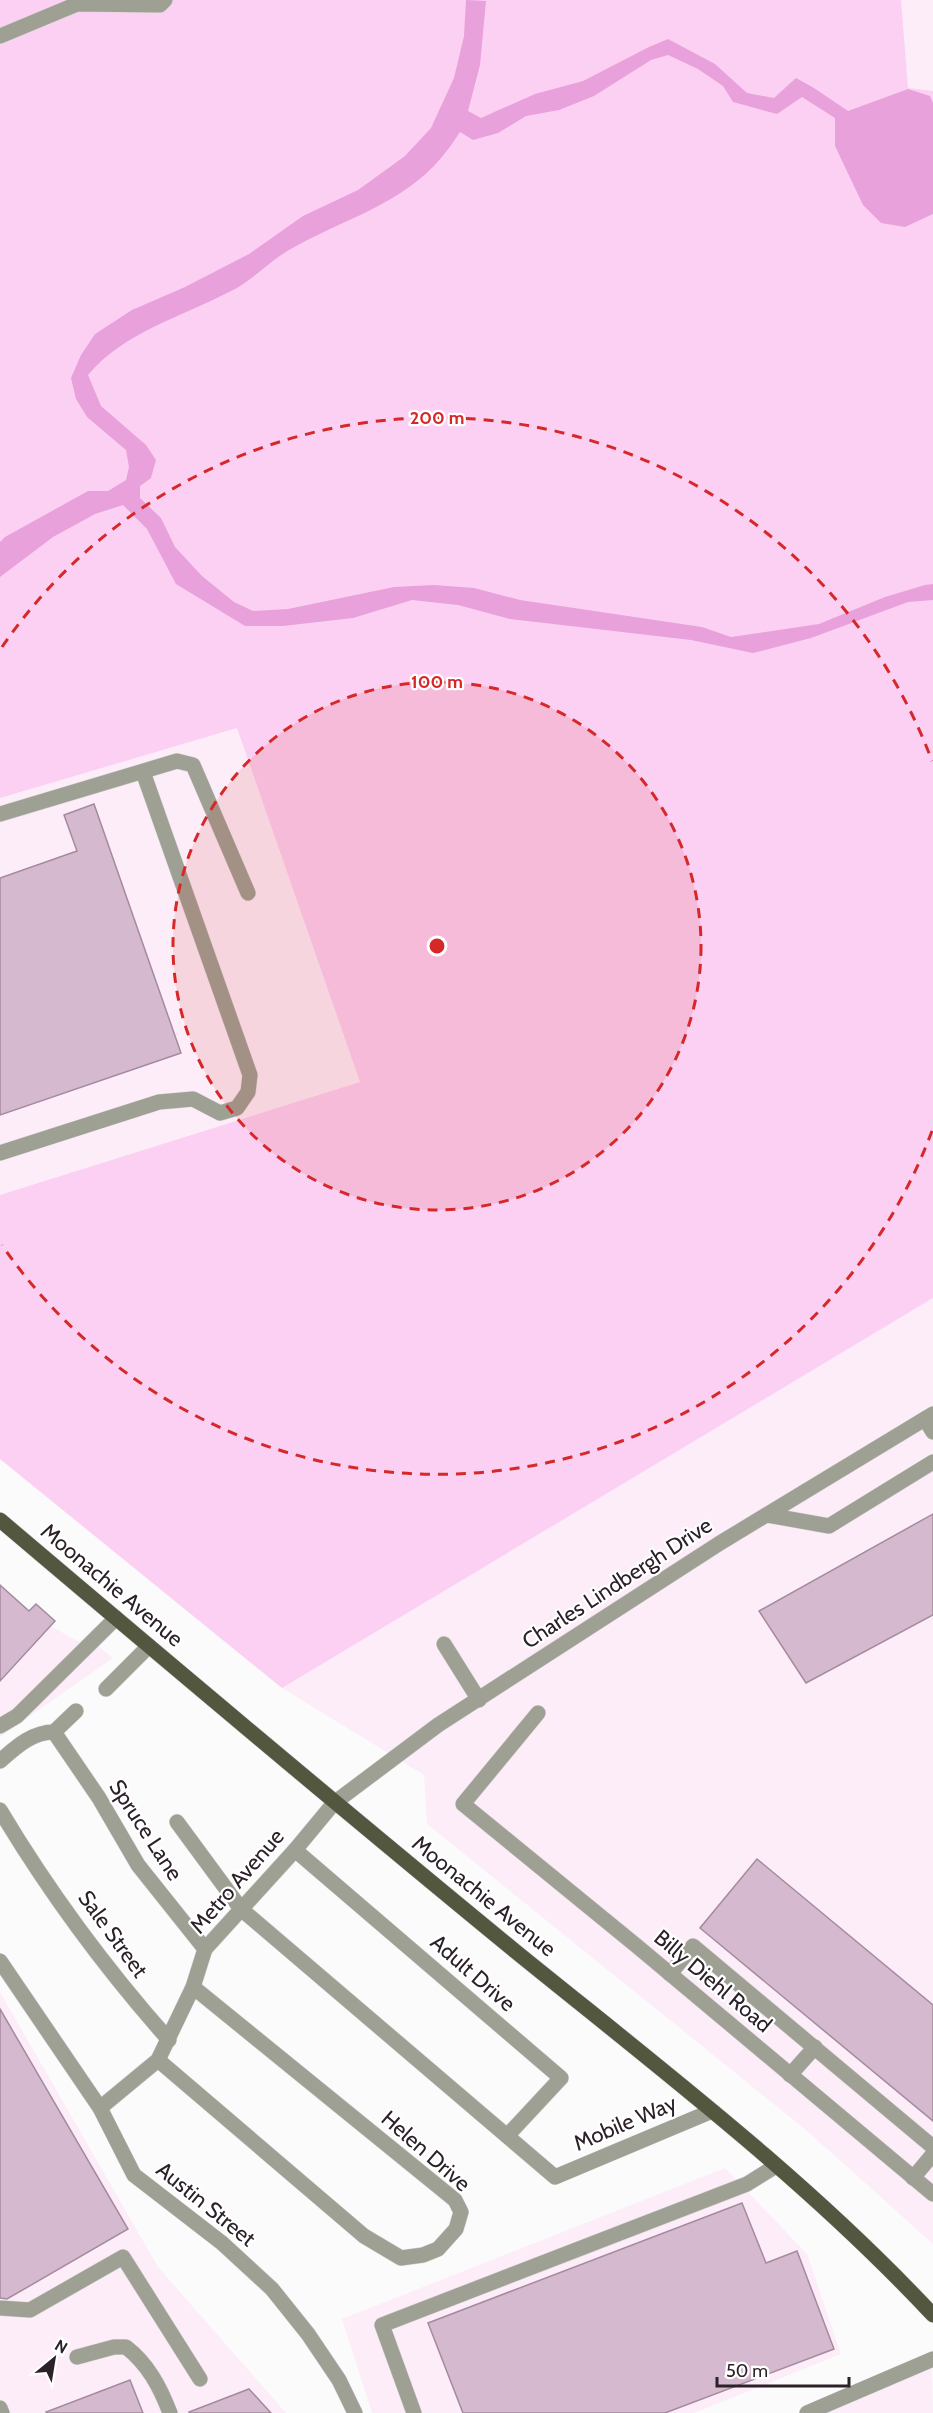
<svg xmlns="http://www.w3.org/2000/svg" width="933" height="2413" font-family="Cabin,sans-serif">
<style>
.built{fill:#fcedf9}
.green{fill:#fcd0f3}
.water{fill:#e8a1da}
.building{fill:#d5b9cf;stroke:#a58a9f;stroke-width:1.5}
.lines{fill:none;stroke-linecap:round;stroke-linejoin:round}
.minor-casing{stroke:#dad8d9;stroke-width:16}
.major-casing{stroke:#dad8d9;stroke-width:16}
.minor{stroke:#9ea093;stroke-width:15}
.major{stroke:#53573f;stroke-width:15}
.ring{fill:none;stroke:#d62828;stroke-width:3;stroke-dasharray:10 8}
.labels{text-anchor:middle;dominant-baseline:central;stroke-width:4.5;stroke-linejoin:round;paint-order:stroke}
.street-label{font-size:22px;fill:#2c2129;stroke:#fff}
.centre{fill:#d62828;stroke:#fff;stroke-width:3}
.ring-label{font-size:18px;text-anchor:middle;font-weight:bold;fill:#d62828;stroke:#fff;stroke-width:4.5;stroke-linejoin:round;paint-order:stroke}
</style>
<rect width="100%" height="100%" fill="#fbfbfb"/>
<g class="built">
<polygon points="0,0 933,0 933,2244 806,2130 427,1824 424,1775 282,1688 0,1459"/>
<polygon points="0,1589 26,1613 91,1648 95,1644 113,1658 0,1737"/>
<polygon points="0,1992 158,2267 286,2413 0,2413"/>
<polygon points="725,2168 807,2254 841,2354 694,2413 372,2413 342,2319"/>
<polygon points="932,2366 933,2413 810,2413"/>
</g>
<polygon class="green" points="0,0 901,0 908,88 933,91 933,1298 282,1688 0,1459 0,1195 360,1082 237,728 0,798"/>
<path class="water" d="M466,0L486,1L480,65L468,111L481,118L535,94L583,81L649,47L668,39L715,64L747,93L774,98L796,78L814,88L848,111L908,89L930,96L933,103V214L905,227L881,223L863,205L835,146V118L802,97L777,114L733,102L723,86L698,69L668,55L651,60L594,96L559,110L526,116L498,133L473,140L460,132C454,141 448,150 441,158C403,204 339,221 289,250C268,262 251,282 229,292C181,317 124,332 88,375L101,406L146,445L156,460L151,478L140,486V498L161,518L175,547L202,576L234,602L253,611L288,609L394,587L434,585L474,588L520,600L702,627L731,637L819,624L885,597L925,585L933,584V600L908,602L811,638L753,653L691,640L510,619L458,605L412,600L353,618L283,626H245L176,584L147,529L123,505L95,514L53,537L0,577V542L5,537L88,491H108L126,480L129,467L126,450L87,417L76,399L71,378L81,355L95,334L132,310L185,287L249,254L303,216L358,190L405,156L431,128L454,78L464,36Z"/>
<g class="building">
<polygon points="94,804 181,1053 0,1115 0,878 77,851 64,815"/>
<polygon points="933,1514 933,1615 806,1683 759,1611"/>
<polygon points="0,1585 29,1611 36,1604 55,1621 0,1681"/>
<polygon points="757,1859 933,2005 933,2121 700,1928"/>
<polygon points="0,2009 128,2229 7,2299 0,2298"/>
<polygon points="742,2203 766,2263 797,2251 834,2349 665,2413 463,2413 428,2323"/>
<polygon points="130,2380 143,2413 47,2413 46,2412"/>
<polygon points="249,2389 271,2413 190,2413 189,2412"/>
</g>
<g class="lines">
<defs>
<g id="minor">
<polyline points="0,36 77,4 160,5 165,0"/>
<polyline points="0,814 177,761 193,765 248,893"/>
<polyline points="0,1153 159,1102 193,1099 220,1113 237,1108 248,1092 250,1075 143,772"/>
<polyline points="925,1419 933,1432"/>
<polyline points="767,1515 829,1526 933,1462"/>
<polyline points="444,1644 479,1700"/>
<polyline points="106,1689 149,1646"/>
<polyline points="538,1713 463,1804 638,1947 933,2194"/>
<polyline points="0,1726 17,1716 116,1618"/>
<polyline points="54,1732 99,1798 138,1865 205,1949"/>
<path d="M0,1761C16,1747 32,1732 54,1732L76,1711"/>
<path d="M0,1810C49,1892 106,1969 169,2040"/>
<polyline points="177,1822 241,1909 555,2177 712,2111"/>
<polyline points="295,1850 561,2078 507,2136"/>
<polyline points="0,1961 100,2108 134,2175 222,2243 272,2289 308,2334 339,2380 355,2413"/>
<polyline points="670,1974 693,1946 933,2147"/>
<polyline points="158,2060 364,2236 401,2258 423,2255 438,2249 456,2229 461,2212 455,2200 193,1987"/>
<polyline points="790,2075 815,2047"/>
<polyline points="100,2108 158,2060 193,1987 205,1949 295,1850 334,1803 438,1725 720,1543 933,1414"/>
<polyline points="913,2178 933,2154"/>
<polyline points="0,2308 30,2310 123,2257 200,2379"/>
<path d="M77,2357L114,2347H126C148,2364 160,2387 170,2413"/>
<polyline points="0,2408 2,2413"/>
<polyline points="414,2413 382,2325 747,2184 776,2166"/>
<polyline points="807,2413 933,2359"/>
</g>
<path id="major" d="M0,1520C171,1665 342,1809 515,1951C658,2067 807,2180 933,2315"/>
</defs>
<use href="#minor" class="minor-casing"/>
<use href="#major" class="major-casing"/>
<use href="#minor" class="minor"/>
<use href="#major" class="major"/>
</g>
<circle cx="437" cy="946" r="264" fill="#d62828" fill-opacity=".12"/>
<g class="ring">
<circle cx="437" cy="946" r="264"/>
<path d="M932 1131A528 528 0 0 1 2 1245M2 647A528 528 0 0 1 932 761"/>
</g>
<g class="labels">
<g class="street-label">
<text transform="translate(617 1583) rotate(-33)">Charles Lindbergh Drive</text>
<text transform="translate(112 1585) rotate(40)">Moonachie Avenue</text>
<text transform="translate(146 1830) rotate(57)">Spruce Lane</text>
<text transform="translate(237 1881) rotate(-49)">Metro Avenue</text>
<text transform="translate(484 1896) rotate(39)">Moonachie Avenue</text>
<text transform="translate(113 1934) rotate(54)">Sale Street</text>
<text transform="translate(473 1973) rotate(41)">Adult Drive</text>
<text transform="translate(713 1981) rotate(40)">Billy Diehl Road</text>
<text transform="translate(625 2123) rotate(-23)">Mobile Way</text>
<text transform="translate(426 2151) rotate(41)">Helen Drive</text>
<text transform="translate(206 2204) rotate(39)">Austin Street</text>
</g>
</g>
<circle cx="437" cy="946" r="9" class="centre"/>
<g class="ring-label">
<text x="437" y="424">200 m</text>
<text x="437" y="688">100 m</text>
</g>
<g transform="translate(54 2359) rotate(30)" stroke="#ffffff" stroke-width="4.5" paint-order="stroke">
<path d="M0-4.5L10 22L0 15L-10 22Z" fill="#2c2129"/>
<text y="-9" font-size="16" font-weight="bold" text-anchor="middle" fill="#2c2129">N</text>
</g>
<path d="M717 2377v9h132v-9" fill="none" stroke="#2c2129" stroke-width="3"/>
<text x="726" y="2377" font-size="18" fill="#2c2129" stroke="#ffffff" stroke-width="4.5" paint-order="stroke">50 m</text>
</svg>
